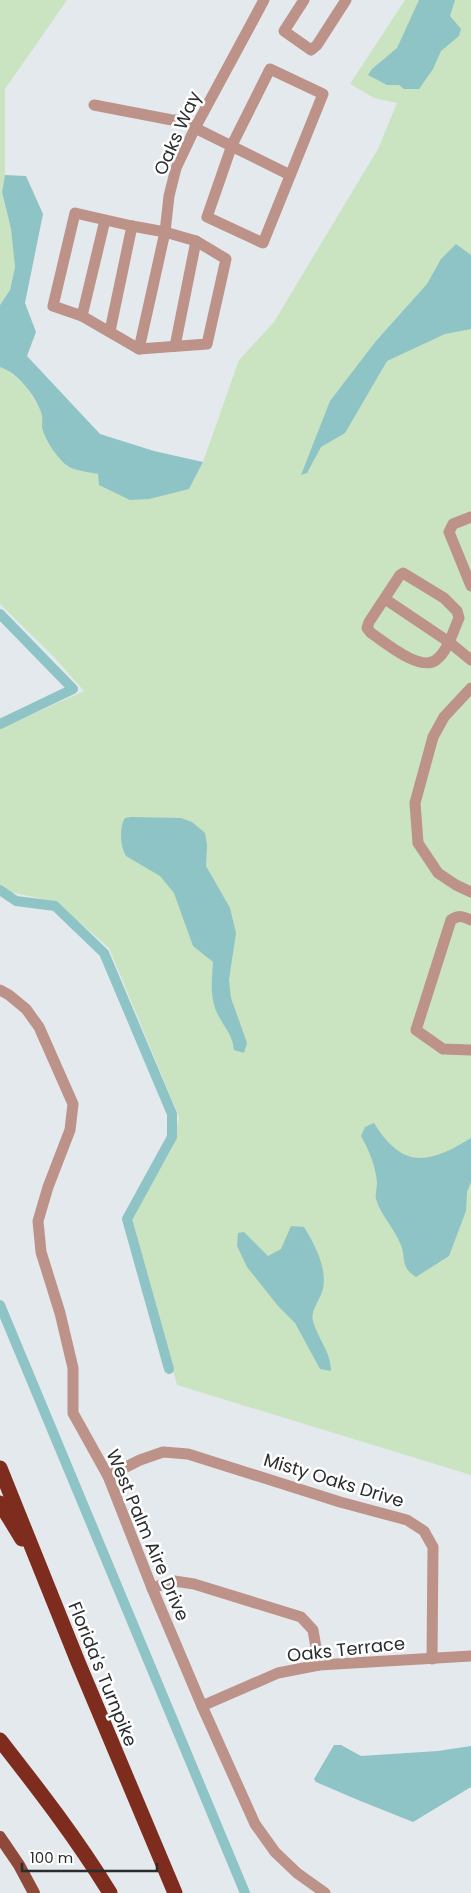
<svg xmlns="http://www.w3.org/2000/svg" width="471" height="1893" font-family="Poppins,sans-serif">
<style>
.green{fill:#cae3c1}
.water{fill:#8fc4c6}
.lines{fill:none;stroke-linecap:round;stroke-linejoin:round}
.canal{stroke:#8fc4c6;stroke-width:10}
.minor{stroke:#bc9289;stroke-width:11}
.major{stroke:#8f493b;stroke-width:12}
.highway{stroke:#7d2c1e;stroke-width:15}
.labels{text-anchor:middle;dominant-baseline:central;stroke-width:5;stroke-linejoin:round;paint-order:stroke}
.street-label{font-size:18px;fill:#2a2c2d;stroke:#fff}
</style>
<rect width="100%" height="100%" fill="#e4e9ed"/>
<g class="green">
<polygon points="0,0 67,0 5,89 5,175 2,192 11,229 15,267 10,290 0,305"/>
<polygon points="405,0 471,0 471,1475 177,1385 132,1218 173,1147 179,1117 109,948 56,902 10,892 0,885 0,729 84,691 53,656 0,604 0,367 5,368 25,385 42,413 42,429 70,468 98,474 189,489 203,462 239,360 274,322 378,149 397,103 374,98 350,84"/>
</g>
<g class="water">
<polygon points="419,0 455,0 450,16 461,29 459,36 441,51 433,69 419,89 404,89 399,85 387,85 368,75 372,69 397,48"/>
<path d="M5,175L26,176L43,214L25,303L36,332L27,356L100,434L154,451L203,462L189,489L149,499L130,500L99,485L98,474C89,472 79,471 71,468C60,463 44,439 42,427C42,422 43,417 41,412C34,394 18,373 0,367V305L10,290L15,267L11,229L2,192Z"/>
<polygon points="456,244 471,255 471,329 445,334 387,361 345,433 321,447 307,473 301,475 330,401 376,341 427,284 441,259"/>
<path d="M132,817L181,818L192,822L205,833L207,845L206,866L230,908L236,933L229,980L231,998L247,1043L244,1053L234,1050C232,1031 221,1025 215,1008C210,993 212,977 213,962L193,946L174,893L160,876L126,856C120,846 119,827 125,818Z"/>
<path d="M374,1123C403,1170 429,1164 471,1138V1182L467,1192L466,1211L449,1256L416,1277C399,1266 407,1257 400,1243C394,1228 380,1214 376,1199C375,1194 377,1188 377,1183C376,1167 369,1150 361,1136L365,1127Z"/>
<path d="M291,1226L304,1227C315,1245 329,1271 322,1292C319,1301 310,1312 313,1321C318,1339 331,1352 331,1371L320,1369L295,1323L278,1306L247,1267L237,1246L238,1233L244,1232L268,1256L281,1249Z"/>
<polygon points="334,1745 341,1745 361,1756 438,1751 471,1746 471,1787 413,1822 358,1800 316,1782 314,1779"/>
</g>
<g class="lines">
<g class="canal">
<polyline points="0,614 73,689 0,724"/>
<polyline points="0,890 16,901 55,906 104,953 172,1114 172,1137 127,1219 169,1369"/>
<polyline points="0,1305 245,1893"/>
</g>
<g class="minor">
<polyline points="304,0 284,31 311,50 317,45 346,0"/>
<polygon points="270,69 323,94 263,243 207,217 232,145"/>
<polyline points="94,105 172,120 184,120 195,128 290,175"/>
<polygon points="75,213 132,226 165,232 196,241 226,259 207,344 139,349 82,316 53,306"/>
<polyline points="82,316 105,220"/>
<polyline points="110,331 132,226"/>
<polyline points="175,346 196,241"/>
<polyline points="139,349 165,232 169,196 176,168 195,128 264,0"/>
<polyline points="471,517 453,524 449,532 471,586"/>
<path d="M403,573L444,598L457,611L459,618C453,631 448,651 436,660C420,672 386,643 371,633L367,628L369,622L400,575Z"/>
<polyline points="385,599 449,642 471,660"/>
<polyline points="471,688 444,717 433,737 415,803 418,843 438,873 456,885 471,892"/>
<path d="M471,920C462,916 459,915 451,920L416,1030L443,1049L471,1050"/>
<polyline points="0,990 9,995 26,1009 39,1027 73,1104 70,1130 48,1187 38,1221 41,1252 60,1313 73,1368 73,1413 108,1476 152,1588 202,1706 255,1824 275,1852 297,1873 325,1893"/>
<polyline points="108,1476 140,1460 163,1452 188,1454 340,1502 407,1520 424,1531 433,1547 432,1659"/>
<polyline points="152,1588 174,1581 194,1584 301,1617 313,1630 319,1665"/>
<polyline points="202,1706 278,1673 319,1665 471,1656"/>
</g>
<polyline class="major" points="0,1837 19,1865 34,1893"/>
<g class="highway">
<polyline points="0,1468 78,1662 175,1893"/>
<polyline points="0,1503 22,1539"/>
<path d="M0,1740C39,1790 77,1839 110,1893"/>
</g>
</g>
<g class="labels">
<g class="street-label">
<text transform="translate(177 133) rotate(-66)">Oaks Way</text>
<text transform="translate(334 1480) rotate(17)">Misty Oaks Drive</text>
<text transform="translate(148 1535) rotate(67)">West Palm Aire Drive</text>
<text transform="translate(346 1649) rotate(-6)">Oaks Terrace</text>
<text transform="translate(103 1674) rotate(68)">Florida's Turnpike</text>
</g>
</g>
<path d="M22 1863v8h135v-8" fill="none" stroke="#2a2c2d" stroke-width="2.5"/>
<text x="30" y="1863" font-size="15" fill="#2a2c2d" stroke="#ffffff" stroke-width="4" paint-order="stroke">100 m</text>
</svg>
